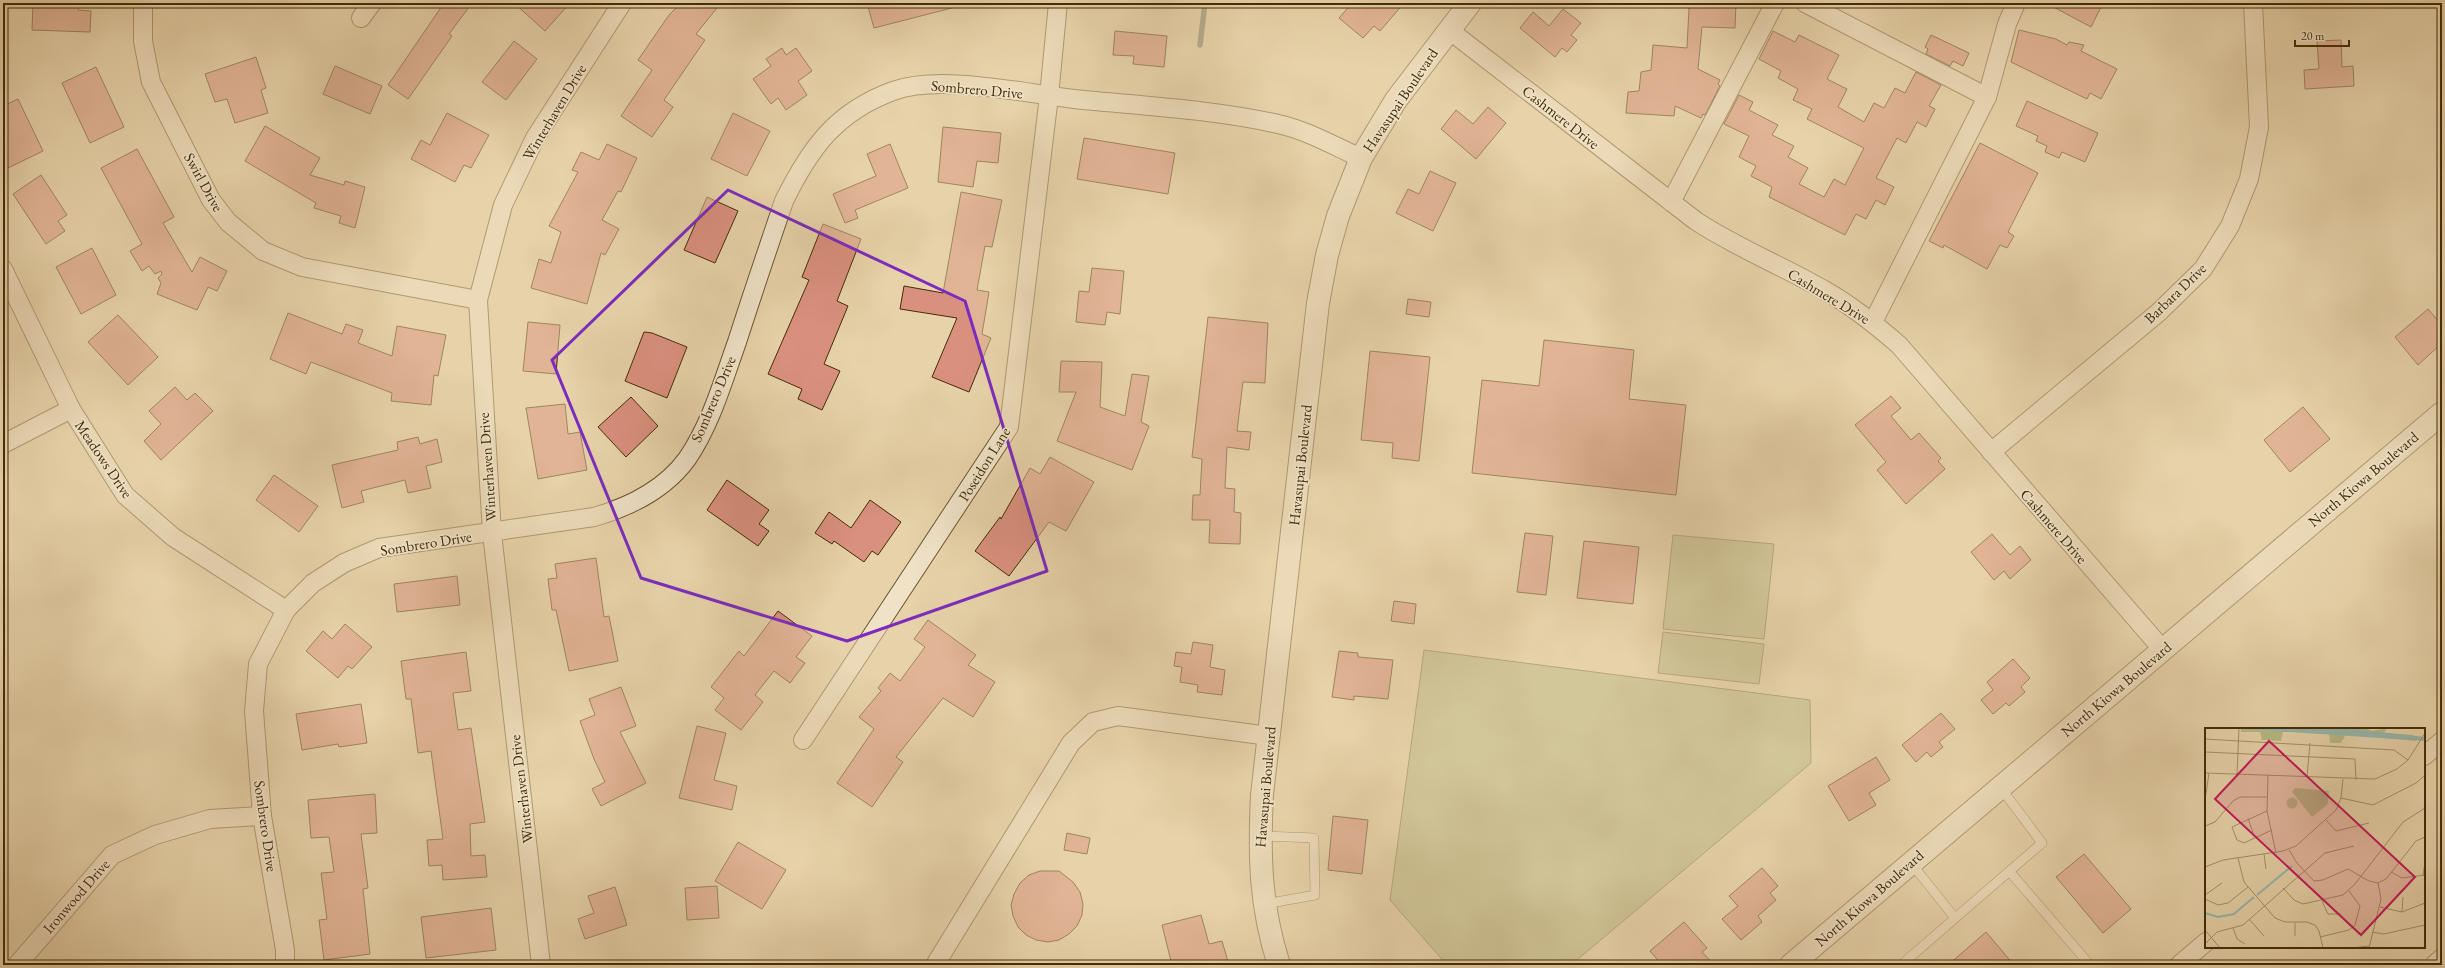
<svg xmlns="http://www.w3.org/2000/svg" width="2445" height="968" font-family="'EB Garamond',serif">
<style>
.green{fill:#b8bb86;stroke:#7e7448}
.lines{fill:none;stroke-linecap:round;stroke-linejoin:round}
.stream{stroke:#767f6b;stroke-width:5.5}
.building{fill:#da907f;stroke:#442c09}
.service-casing{stroke:#6d5631;stroke-width:10}
.minor-casing{stroke:#6d5631;stroke-width:20}
.tertiary-casing{stroke:#6d5631;stroke-width:24}
.service{stroke:#efe2c7;stroke-width:9}
.minor{stroke:#efe2c7;stroke-width:18}
.tertiary{stroke:#efe2c7;stroke-width:22}
.marked{fill:none;stroke:#7b2cbf;stroke-width:3;stroke-linejoin:round}
.labels{text-anchor:middle;dominant-baseline:central;stroke-width:3.5;stroke-linejoin:round;paint-order:stroke}
.street-label{font-size:15px;fill:#442c09;stroke:#efe2c7}
.inset-river{fill:none;stroke:#97b7ac;stroke-width:2}
.inset-road{fill:none;stroke:#a69069;stroke-width:1}
.view{fill:#c2185b;fill-opacity:0.15;stroke:#c2185b;stroke-width:2}
.inset-edge{fill:none;stroke:#442c09;stroke-width:2}
</style>
<rect width="100%" height="100%" fill="#e7d2a9"/>
<filter id="stains"><feTurbulence type="fractalNoise" baseFrequency=".005" numOctaves="4"/><feColorMatrix values="0 0 0 0 .2 0 0 0 0 .09 0 0 0 0 .02 0 0 0 .5 -.17"/></filter>
<radialGradient id="worn" r=".72"><stop offset=".6" stop-color="#630" stop-opacity="0"/><stop offset="1" stop-color="#630" stop-opacity=".3"/></radialGradient>
<g class="green">
<polygon points="1673,535 1774,544 1764,639 1663,629"/>
<polygon points="1663,632 1764,644 1759,684 1658,673"/>
<polygon points="1424,650 1810,700 1811,763 1571,965 1447,965 1390,900"/>
</g>
<g class="lines">
<polyline class="stream" points="1200,45 1205,3"/>
</g>
<g class="building">
<polygon points="33,3 79,3 78,10 91,11 90,32 32,30"/>
<polygon points="444,3 472,3 449,34 452,36 408,99 388,85"/>
<polygon points="514,3 570,3 545,31"/>
<polygon points="681,3 721,3 696,34 705,40 664,100 673,107 652,137 621,116 652,70 638,60 669,15"/>
<polygon points="867,3 952,3 952,8 874,28"/>
<polygon points="1352,3 1404,3 1380,31 1374,26 1363,38 1339,18"/>
<polygon points="1705,3 1736,3 1735,28 1702,27 1698,69 1720,80 1718,84 1720,86 1705,115 1703,114 1701,118 1675,106 1674,116 1626,113 1628,92 1639,91 1641,72 1651,70 1653,45 1687,48 1689,8"/>
<polygon points="2046,3 2103,3 2091,27"/>
<polygon points="1563,9 1581,23 1571,35 1577,40 1567,52 1562,48 1555,57 1520,28 1533,12 1549,26"/>
<polygon points="2019,30 2056,39 2067,45 2069,42 2084,45 2081,51 2117,69 2101,99 2090,93 2087,99 2011,62"/>
<polygon points="1115,31 1167,36 1164,67 1133,64 1134,56 1113,55"/>
<polygon points="1773,31 1795,42 1799,35 1839,55 1827,79 1847,89 1838,107 1864,122 1874,103 1884,108 1895,88 1905,93 1916,72 1941,85 1929,106 1935,109 1926,127 1917,122 1906,143 1897,138 1876,178 1894,187 1885,205 1876,200 1866,219 1856,214 1845,235 1769,197 1772,187 1751,176 1756,166 1739,157 1749,136 1724,124 1739,95 1753,102 1749,110 1778,125 1772,135 1794,146 1788,157 1808,168 1799,184 1824,197 1834,179 1845,185 1864,148 1807,119 1812,109 1793,100 1798,89 1778,78 1781,71 1759,59"/>
<polygon points="1931,35 1969,53 1963,66 1953,61 1950,66 1926,54 1928,49 1925,47"/>
<polygon points="2341,40 2342,67 2353,66 2354,86 2305,89 2304,70 2319,69 2317,41"/>
<polygon points="514,41 537,59 506,100 482,82"/>
<polygon points="782,48 786,55 796,48 812,71 798,81 807,95 786,110 778,98 771,104 753,79 771,66 766,59"/>
<polygon points="256,57 266,88 261,90 268,113 235,123 227,99 215,102 205,74"/>
<polygon points="335,66 382,86 370,114 323,94"/>
<polygon points="96,67 124,127 90,143 62,83"/>
<polygon points="18,99 43,151 8,168 3,158 3,106"/>
<polygon points="2027,101 2098,133 2085,162 2062,152 2059,158 2045,152 2047,146 2036,141 2038,136 2016,126"/>
<polygon points="1488,107 1506,123 1476,159 1441,129 1456,110 1473,124"/>
<polygon points="447,113 489,135 471,168 464,165 455,182 411,159 421,140 430,145"/>
<polygon points="733,113 770,131 747,176 711,159"/>
<polygon points="265,126 320,158 310,175 344,185 345,181 365,187 355,228 339,223 341,216 314,208 316,203 245,161"/>
<polygon points="943,127 1001,133 998,163 977,161 973,187 938,182"/>
<polygon points="1084,138 1175,153 1168,194 1077,179"/>
<polygon points="1980,143 2038,173 2008,232 2014,236 2007,248 2000,245 1987,269 1944,245 1943,248 1929,241"/>
<polygon points="607,144 637,158 621,192 618,191 602,220 619,229 605,255 601,253 587,304 531,288 539,259 551,263 561,232 549,226 578,172 572,170 581,152 599,160"/>
<polygon points="890,144 908,188 855,210 858,218 845,223 833,194 876,176 867,154"/>
<polygon points="137,149 174,217 163,223 192,272 200,257 227,271 217,291 208,287 197,310 157,294 161,283 158,278 162,274 161,271 155,274 149,266 142,271 130,251 142,244 101,168"/>
<polygon points="1430,171 1456,183 1433,231 1396,213 1408,189 1419,194"/>
<polygon points="41,175 67,215 58,221 65,231 46,244 13,194"/>
<polygon points="961,192 1002,200 992,247 985,246 977,290 989,292 982,334 991,338 969,392 932,377 957,318 900,309 904,286 943,293"/>
<polygon points="707,197 738,211 715,263 684,250"/>
<polygon points="823,224 861,239 837,301 848,306 824,364 840,371 822,410 798,399 802,389 768,374 809,280 802,277"/>
<polygon points="92,248 116,295 81,314 56,267"/>
<polygon points="1092,268 1124,271 1120,314 1107,312 1105,325 1076,322 1079,291 1089,292"/>
<polygon points="1408,299 1431,302 1429,317 1406,314"/>
<polygon points="2428,309 2442,325 2442,343 2418,365 2395,337"/>
<polygon points="288,313 342,334 346,324 363,330 358,343 392,356 397,326 446,335 438,376 434,375 431,405 391,401 392,393 311,362 306,374 270,359"/>
<polygon points="118,315 158,357 128,385 88,342"/>
<polygon points="1208,317 1268,323 1265,383 1243,382 1237,431 1251,432 1249,450 1227,447 1225,488 1235,489 1234,512 1241,513 1240,544 1209,543 1210,520 1192,520 1193,495 1200,495 1202,459 1192,457"/>
<polygon points="528,322 560,325 556,374 523,371"/>
<polygon points="644,332 652,333 687,347 667,398 625,381"/>
<polygon points="1544,340 1634,350 1629,399 1686,405 1676,495 1472,473 1482,380 1539,386"/>
<polygon points="1370,351 1430,357 1419,461 1392,458 1393,443 1361,440"/>
<polygon points="1061,361 1102,362 1100,407 1125,416 1132,374 1149,376 1141,422 1149,426 1132,470 1057,441 1076,392 1059,392"/>
<polygon points="175,387 187,400 195,393 213,411 161,460 144,441 161,424 149,411"/>
<polygon points="1891,396 1901,408 1891,416 1911,440 1919,433 1941,458 1938,461 1945,469 1906,504 1877,470 1886,462 1855,425"/>
<polygon points="631,397 658,426 626,457 598,427"/>
<polygon points="565,404 568,434 580,432 587,470 538,479 526,408"/>
<polygon points="2303,407 2330,439 2290,472 2264,440"/>
<polygon points="418,437 420,444 437,439 442,462 426,466 431,488 408,493 405,480 361,491 364,502 342,508 332,465 398,450 397,442"/>
<polygon points="1050,457 1094,482 1066,531 1049,522 1009,576 975,551 1000,517 1001,519 1030,468 1040,474"/>
<polygon points="274,475 318,506 299,532 256,500"/>
<polygon points="727,480 769,510 759,524 769,531 758,546 707,510"/>
<polygon points="870,500 901,522 878,555 872,551 864,562 834,541 832,544 815,533 829,512 851,528"/>
<polygon points="1525,533 1553,536 1546,595 1517,592"/>
<polygon points="1992,534 2010,555 2020,546 2031,560 2010,579 2004,571 1994,580 1971,552"/>
<polygon points="1584,541 1639,547 1633,604 1577,598"/>
<polygon points="596,558 604,617 609,616 618,661 569,671 556,610 552,610 548,579 557,578 555,564"/>
<polygon points="457,576 460,605 397,612 394,584"/>
<polygon points="1394,601 1416,604 1414,624 1391,621"/>
<polygon points="778,611 812,636 796,657 805,663 790,683 774,671 755,695 763,702 741,730 715,710 724,698 711,687 739,651 744,656"/>
<polygon points="928,620 976,655 968,665 995,682 973,717 943,698 896,757 903,762 872,807 837,783 874,729 859,717 881,691 878,688 890,673 900,681 925,647 914,639"/>
<polygon points="345,624 372,647 352,669 348,666 338,678 306,651 323,631 332,639"/>
<polygon points="1193,642 1213,645 1210,667 1225,670 1222,695 1197,692 1198,685 1180,682 1182,667 1174,666 1176,652 1191,654"/>
<polygon points="1339,651 1358,653 1358,657 1393,660 1388,699 1354,696 1354,700 1332,697"/>
<polygon points="466,652 471,691 453,693 458,730 471,728 485,822 470,824 471,856 485,855 487,877 443,880 442,865 429,866 427,840 443,839 431,751 418,753 411,699 406,699 401,661"/>
<polygon points="2013,659 2030,678 2021,687 2025,692 2009,706 2006,703 1993,714 1981,700 1993,690 1987,682"/>
<polygon points="621,687 636,726 620,732 646,783 601,806 592,789 605,782 594,759 580,721 595,715 589,699"/>
<polygon points="361,704 367,743 339,747 338,744 302,750 296,714"/>
<polygon points="1941,713 1955,729 1939,742 1943,747 1931,757 1927,752 1916,762 1902,745"/>
<polygon points="697,726 726,733 714,780 737,786 732,810 679,798"/>
<polygon points="1876,757 1890,780 1869,793 1876,805 1849,821 1828,786"/>
<polygon points="375,794 377,833 361,834 368,888 363,889 370,954 324,960 319,920 327,919 321,873 334,872 329,837 311,838 308,800"/>
<polygon points="1333,816 1368,820 1362,874 1328,870"/>
<polygon points="1067,833 1090,838 1087,854 1064,850"/>
<polygon points="738,842 786,870 762,909 715,881"/>
<polygon points="2084,854 2131,909 2103,933 2056,877"/>
<polygon points="1762,868 1778,886 1770,893 1776,900 1758,916 1762,922 1741,940 1722,919 1738,906 1729,896"/>
<polygon points="1040,871 1059,871 1073,882 1080,892 1083,904 1082,915 1077,926 1069,934 1059,940 1048,942 1036,940 1026,935 1018,927 1013,916 1011,905 1014,894 1020,883 1029,875"/>
<polygon points="717,886 719,918 687,920 685,888"/>
<polygon points="615,887 627,925 585,939 578,919 594,913 588,896"/>
<polygon points="491,908 496,950 426,958 421,917"/>
<polygon points="1201,915 1209,944 1222,941 1229,965 1172,965 1162,925"/>
<polygon points="1684,922 1707,948 1702,952 1714,965 1662,965 1650,951"/>
<polygon points="1986,932 2014,965 1948,965"/>
</g>
<g class="lines">
<defs>
<g id="service">
<polyline points="1260,836 1314,838 1315,895 1265,904"/>
<polyline points="1911,863 1955,918"/>
<polyline points="2010,872 2090,965"/>
<polyline points="1901,965 2042,843 2000,787"/>
</g>
<g id="minor">
<polyline points="143,3 143,41 151,82 211,200 228,222 263,251 302,267 478,300"/>
<polyline points="1805,3 1987,97"/>
<polyline points="361,18 372,3"/>
<path d="M1449,30L1696,221C1737,248 1783,266 1826,291C1852,306 1876,325 1899,345L2163,650"/>
<polyline points="1671,202 1775,3"/>
<polyline points="3,269 71,409 125,495 173,537 286,610"/>
<polyline points="1873,322 1987,97 2007,24 2016,3"/>
<polyline points="3,444 71,409"/>
<polyline points="1991,452 2159,312 2203,269 2230,226 2249,179 2259,127 2253,3"/>
<polyline points="803,740 1009,427 1049,96 1058,3"/>
<polyline points="2424,756 2442,741"/>
<polyline points="17,965 112,855 155,835 210,819 262,816"/>
<path d="M285,965V950L262,816L254,711L258,664L286,610L313,583L344,563L379,548L594,517C629,507 665,489 687,459C711,424 723,381 737,342C752,295 768,248 784,201C810,148 836,112 893,91C941,74 1023,93 1074,99C1142,106 1211,109 1278,124C1306,130 1334,146 1361,158"/>
<polyline points="541,965 492,533 478,300 503,205 535,138 622,3"/>
<polyline points="935,965 1071,743 1093,722 1118,716 1269,736"/>
<polyline points="2179,965 2206,942"/>
<polyline points="2434,965 2442,958"/>
</g>
<g id="tertiary">
<path d="M1279,965C1260,906 1259,856 1262,795L1318,303L1327,255L1338,216L1361,158L1396,100L1470,3"/>
<polyline points="1791,965 2442,413"/>
</g>
</defs>
<use href="#service" class="service-casing"/>
<use href="#minor" class="minor-casing"/>
<use href="#tertiary" class="tertiary-casing"/>
<use href="#service" class="service"/>
<use href="#minor" class="minor"/>
<use href="#tertiary" class="tertiary"/>
</g>
<path d="M0 0H2445V968H0ZM728,190L965,301L1047,571L847,641L641,578L552,360Z" fill="#e7d2a9" fill-opacity=".55" fill-rule="evenodd"/>
<path class="marked" d="M728,190L965,301L1047,571L847,641L641,578L552,360Z"/>
<g class="labels">
<g class="street-label">
<text transform="translate(977 89) rotate(5)">Sombrero Drive</text>
<text transform="translate(1400 100) rotate(-56)">Havasupai Boulevard</text>
<text transform="translate(554 112) rotate(-59)">Winterhaven Drive</text>
<text transform="translate(1561 117) rotate(38)">Cashmere Drive</text>
<text transform="translate(204 182) rotate(61)">Swirl Drive</text>
<text transform="translate(2175 293) rotate(-44)">Barbara Drive</text>
<text transform="translate(1829 296) rotate(31)">Cashmere Drive</text>
<text transform="translate(713 399) rotate(-67)">Sombrero Drive</text>
<text transform="translate(104 459) rotate(56)">Meadows Drive</text>
<text transform="translate(984 464) rotate(-58)">Poseidon Lane</text>
<text transform="translate(1300 465) rotate(-84)">Havasupai Boulevard</text>
<text transform="translate(487 467) rotate(-94)">Winterhaven Drive</text>
<text transform="translate(2363 479) rotate(-40)">North Kiowa Boulevard</text>
<text transform="translate(2054 526) rotate(49)">Cashmere Drive</text>
<text transform="translate(426 543) rotate(-9)">Sombrero Drive</text>
<text transform="translate(2116 689) rotate(-40)">North Kiowa Boulevard</text>
<text transform="translate(1265 787) rotate(-85)">Havasupai Boulevard</text>
<text transform="translate(521 789) rotate(-97)">Winterhaven Drive</text>
<text transform="translate(266 826) rotate(82)">Sombrero Drive</text>
<text transform="translate(76 896) rotate(-49)">Ironwood Drive</text>
<text transform="translate(1869 898) rotate(-41)">North Kiowa Boulevard</text>
</g>
</g>
<g transform="translate(2205 728)">
<rect width="220" height="220" fill="#e7d2a9"/>
<path d="M36,0H161L167,3L182,0L179,5L208,7L211,13L141,6L136,15H125L124,5L88,4H78L76,13L57,12L55,4H36ZM90,60L124,63L123,76L107,89L87,64ZM81.5 75a5.5 5.5 0 1 1 11 0a5.5 5.5 0 1 1-11 0Z" fill="#b8bb86"/>
<path d="M24,0H140L220,9V13Z" fill="#97b7ac"/>
<path class="inset-river" d="M52,167L87,138M0,185L13,189L29,186L49,169"/>
<path class="inset-road" d="M0,11L189,22L203,32M0,24L150,31L151,52M0,45L170,51L192,41L203,32L220,5M32,46L34,0M63,47L62,83L71,125M102,49L105,15M136,70L168,77L211,55L220,47M0,72L4,45M62,83L27,99L32,112L39,115L67,102M43,90L49,108M121,92L131,103L164,95M0,98L10,94L28,73L35,69H62M84,122L92,135L109,153L118,152L143,141L164,153L173,155L181,151L211,113L220,109M59,126L61,141M33,130L39,154L70,190L80,194H102L110,197L114,203L118,220M0,139L18,132L78,123L91,118L131,82L136,70L138,51M186,144L197,150L220,147M218,148L220,134M78,160L89,172L98,176L138,167L150,156L198,94L220,80M0,167L17,155M0,171L13,177L23,175L43,159M117,173L123,186H136M175,179L197,184L220,175M197,184L198,169M44,191L59,208M90,195V208M28,200L32,211L40,216M0,202L15,220M167,204L179,206L220,197M115,209L144,202L150,197L155,178L144,163M0,216L12,204L38,197L120,125L149,118M147,220L164,218M164,220L176,171L173,155"/>
<path class="view" d="M64,13L210,149L156,207L10,71Z"/>
<rect width="220" height="220" class="inset-edge"/>
</g>
<rect width="2445" height="968" fill="none" stroke="#e7d2a9" stroke-width="16"/>
<rect x="4" y="4" width="2437" height="960" fill="none" stroke="#442c09" stroke-width="2"/>
<rect x="8" y="8" width="2429" height="952" fill="none" stroke="#442c09"/>
<path d="M2295 40v6h54v-6" fill="none" stroke="#442c09" stroke-width="2"/>
<text x="2301" y="40" font-size="12" fill="#442c09" stroke="#efe2c7" stroke-width="3" paint-order="stroke">20 m</text>
<rect width="100%" height="100%" filter="url(#stains)"/>
<rect width="100%" height="100%" fill="url(#worn)"/>
</svg>
